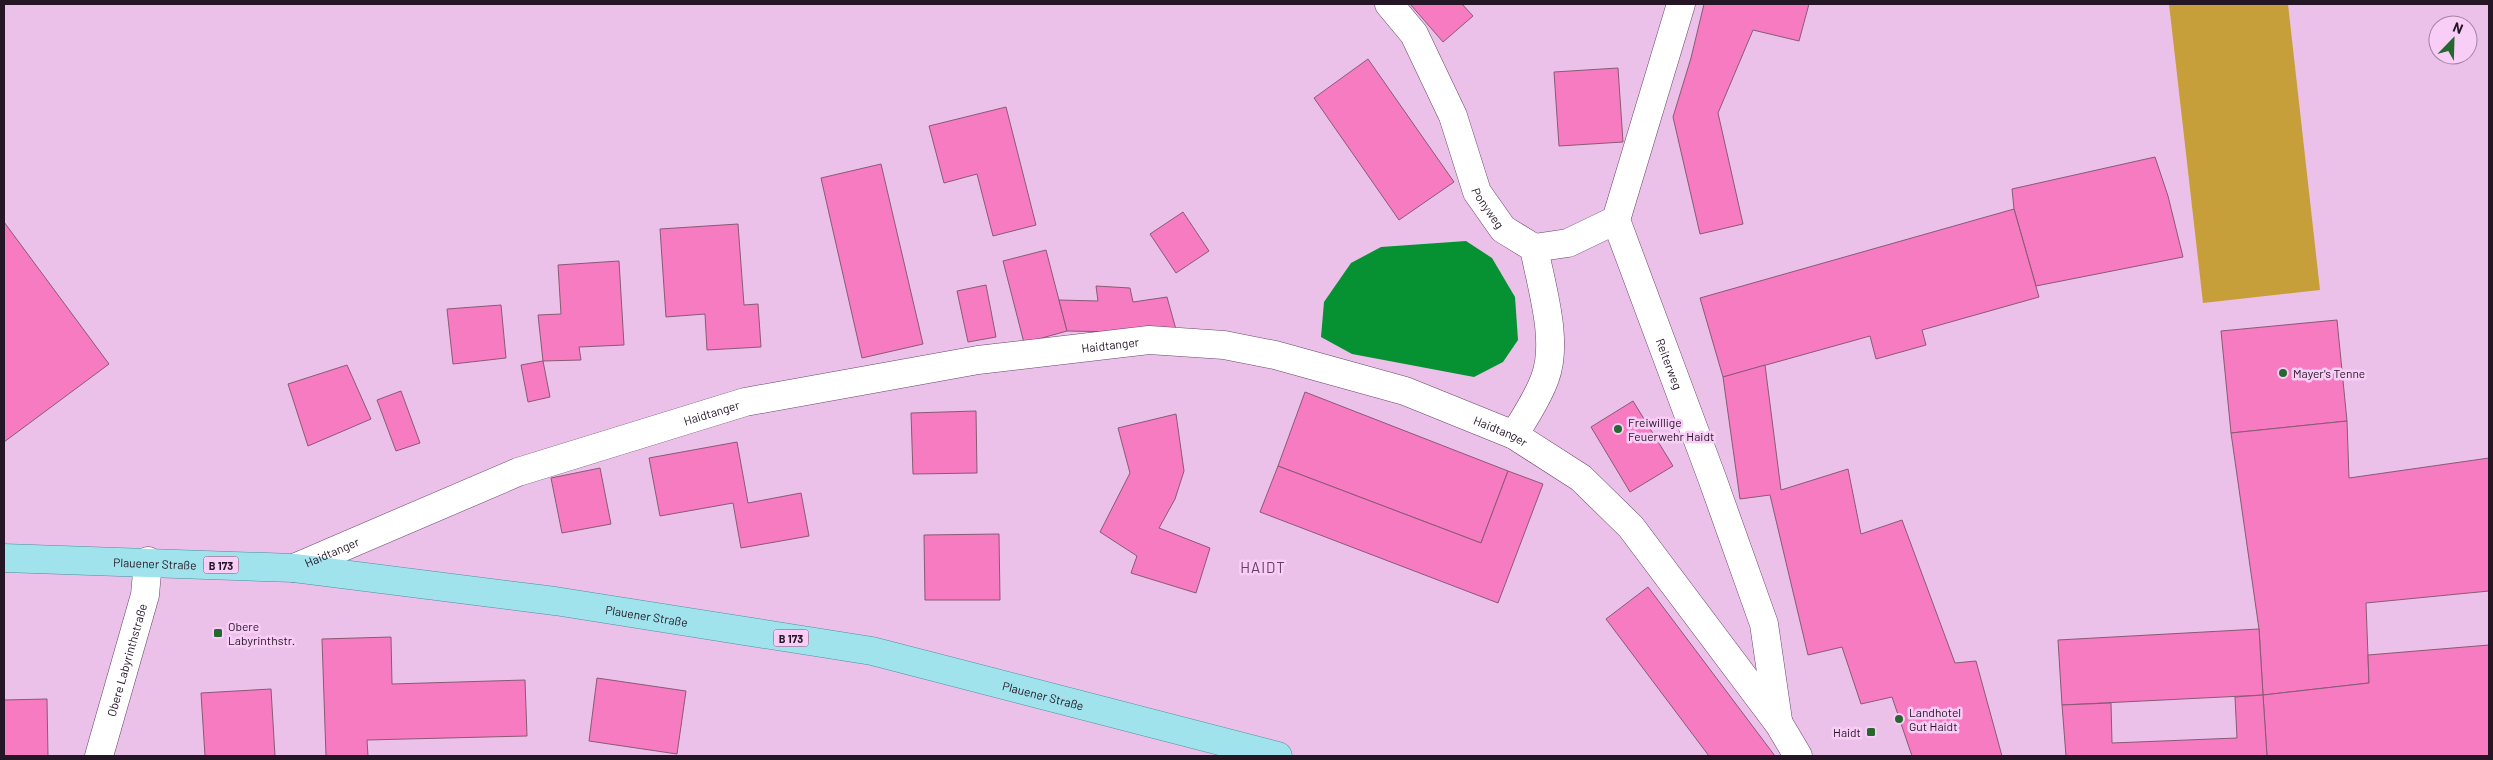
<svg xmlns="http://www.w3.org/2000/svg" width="2493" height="760" font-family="Barlow,sans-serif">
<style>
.green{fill:#c79f3a}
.water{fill:#069132}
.building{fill:#f67bc1;stroke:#8a5a74}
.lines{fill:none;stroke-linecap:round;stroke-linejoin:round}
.minor-casing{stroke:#694569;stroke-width:29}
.primary-casing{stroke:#4b909e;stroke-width:29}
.minor{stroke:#fff;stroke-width:28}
.primary{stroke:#a0e3ec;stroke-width:28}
.poi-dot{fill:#266730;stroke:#f8cef7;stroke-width:2}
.labels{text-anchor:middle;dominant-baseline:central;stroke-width:5;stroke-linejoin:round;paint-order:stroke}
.shield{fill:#f8cef7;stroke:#644d64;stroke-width:1}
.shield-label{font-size:11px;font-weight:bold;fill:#251625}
.street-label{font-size:12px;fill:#251625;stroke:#f8cef7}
.poi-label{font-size:12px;fill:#251625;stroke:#f8cef7;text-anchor:start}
.quarter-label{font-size:15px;letter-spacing:1px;fill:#644164;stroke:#f8cef7}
</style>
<rect width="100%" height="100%" fill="#ebc1ea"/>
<polygon class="green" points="2169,4 2288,4 2320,290 2203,303"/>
<polygon class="water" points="1466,241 1492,258 1515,297 1518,340 1503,362 1474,377 1352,354 1321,337 1324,302 1351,263 1381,247"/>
<g class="building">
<polygon points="1410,4 1462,4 1473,16 1443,42"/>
<polygon points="1704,4 1809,4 1799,41 1753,30 1718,113 1743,224 1700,234 1673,117 1691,58"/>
<polygon points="1368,59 1454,182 1399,220 1314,98"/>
<polygon points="1618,68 1623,142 1559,146 1554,72"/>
<polygon points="1006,107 1036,225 993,236 977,174 944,183 929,126"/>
<polygon points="2155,157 2168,196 2183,257 2036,286 2014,209 2012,189"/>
<polygon points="881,164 923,344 862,358 821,178"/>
<polygon points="2014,209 2039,297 1922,330 1926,345 1876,359 1870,336 1723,377 1700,298"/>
<polygon points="1183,212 1209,251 1176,273 1150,234"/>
<polygon points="4,222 109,364 4,442"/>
<polygon points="738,224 744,305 758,304 761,347 707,350 705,314 666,317 660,229"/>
<polygon points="1046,250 1067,331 1024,343 1003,261"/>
<polygon points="619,261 624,345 579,347 581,360 543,361 538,315 561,314 558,265"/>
<polygon points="986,285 996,337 968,342 957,291"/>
<polygon points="1096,286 1130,288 1133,302 1167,297 1177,333 1067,331 1059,300 1098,301"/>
<polygon points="501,305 506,358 453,364 447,309"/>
<polygon points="2337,320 2347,421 2231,433 2221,331"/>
<polygon points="543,361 550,397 528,402 521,365"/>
<polygon points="347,365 371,419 308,446 288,384"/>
<polygon points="1765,365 1781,490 1848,469 1861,534 1902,520 1955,663 1976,661 2002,756 1912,756 1892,697 1861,704 1842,647 1808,655 1770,495 1740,499 1723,377"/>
<polygon points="401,391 420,443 396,451 377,400"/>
<polygon points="1305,392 1508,471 1481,543 1278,466"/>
<polygon points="1633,401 1673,466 1630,492 1591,427"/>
<polygon points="976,411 977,473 913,474 911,413"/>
<polygon points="1176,414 1184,471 1175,499 1159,528 1210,548 1196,593 1131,573 1137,556 1100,532 1130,473 1118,428"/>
<polygon points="2347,421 2349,478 2489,458 2489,591 2366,603 2369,683 2263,695 2259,629 2231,433"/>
<polygon points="737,442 748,503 801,493 809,536 741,548 733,503 660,516 649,458"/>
<polygon points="1278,466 1481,543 1508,471 1543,484 1498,603 1260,512"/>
<polygon points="600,468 611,524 562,533 551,478"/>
<polygon points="999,534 1000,600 925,600 924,535"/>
<polygon points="1648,587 1775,756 1709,756 1606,619"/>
<polygon points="2259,629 2263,695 2062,705 2058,640"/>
<polygon points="391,637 392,684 525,680 527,736 367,740 368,756 326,756 322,639"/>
<polygon points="2489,645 2489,756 2267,756 2263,695 2369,683 2368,655"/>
<polygon points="597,678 686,691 677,754 589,741"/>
<polygon points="271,689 275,756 205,756 201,693"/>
<polygon points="2263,695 2267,756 2066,756 2062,705 2111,703 2112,743 2237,738 2235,697"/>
<polygon points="47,699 48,756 4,756 4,700"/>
</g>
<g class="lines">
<defs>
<g id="minor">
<path id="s1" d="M1389,4L1414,34L1453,116L1477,192L1503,229L1534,248C1541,285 1559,341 1545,378C1538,398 1525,417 1514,435"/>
<path id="s2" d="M1681,4L1616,220L1712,478L1764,624L1778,720"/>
<polyline points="1534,248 1568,243 1616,220"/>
<path id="s3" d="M294,568L518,472L745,402L978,360L1149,340L1224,345L1275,355L1405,391L1514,435L1581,478L1631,527L1779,724L1798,756"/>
<path id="s4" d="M99,756L145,595L148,561"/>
</g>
<g id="primary">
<path id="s5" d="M4,558L294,568L555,601L872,651L1278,756"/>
</g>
</defs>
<use href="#minor" class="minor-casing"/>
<use href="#primary" class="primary-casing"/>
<use href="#minor" class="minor"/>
<use href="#primary" class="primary"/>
</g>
<g class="poi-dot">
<circle cx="2283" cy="373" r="5"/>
<circle cx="1618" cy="429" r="5"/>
<rect x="213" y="628" width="10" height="10" rx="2.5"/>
<circle cx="1899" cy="719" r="5"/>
<rect x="1866" y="727" width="10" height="10" rx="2.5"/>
</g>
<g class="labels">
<g class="shield">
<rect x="203.5" y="556.5" width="35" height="17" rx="4"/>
<rect x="773.5" y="629.5" width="35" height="17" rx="4"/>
</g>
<g class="shield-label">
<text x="221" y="565">B 173</text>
<text x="791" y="638">B 173</text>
</g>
<g class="street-label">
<text stroke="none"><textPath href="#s1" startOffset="229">Ponyweg</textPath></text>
<text stroke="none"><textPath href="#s3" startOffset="851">Haidtanger</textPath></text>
<text stroke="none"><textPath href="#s2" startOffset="379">Reiterweg</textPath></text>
<text stroke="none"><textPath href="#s3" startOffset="446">Haidtanger</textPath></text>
<text stroke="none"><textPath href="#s3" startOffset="1256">Haidtanger</textPath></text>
<text stroke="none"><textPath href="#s3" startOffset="41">Haidtanger</textPath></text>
<text stroke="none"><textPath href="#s5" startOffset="151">Plauener Straße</textPath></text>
<text stroke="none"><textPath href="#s5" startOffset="646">Plauener Straße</textPath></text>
<text stroke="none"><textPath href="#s4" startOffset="100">Obere Labyrinthstraße</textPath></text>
<text stroke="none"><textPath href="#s5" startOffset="1051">Plauener Straße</textPath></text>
</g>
<g class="poi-label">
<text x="2293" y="373">Mayer's Tenne</text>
<text x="1628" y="422">Freiwillige<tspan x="1628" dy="14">Feuerwehr Haidt</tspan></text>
<text x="228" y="626">Obere<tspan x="228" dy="14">Labyrinthstr.</tspan></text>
<text x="1909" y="712">Landhotel<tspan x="1909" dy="14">Gut Haidt</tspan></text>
<text x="1861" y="732" text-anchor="end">Haidt</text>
</g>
<g class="quarter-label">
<text x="1263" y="567">HAIDT</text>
</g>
</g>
<rect width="2493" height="760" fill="none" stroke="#251625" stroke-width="10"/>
<g transform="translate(2453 40) rotate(23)"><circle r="24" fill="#f8cef7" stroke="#a484a3"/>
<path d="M0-4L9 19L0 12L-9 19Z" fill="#266730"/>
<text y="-8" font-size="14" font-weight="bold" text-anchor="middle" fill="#251625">N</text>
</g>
</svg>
